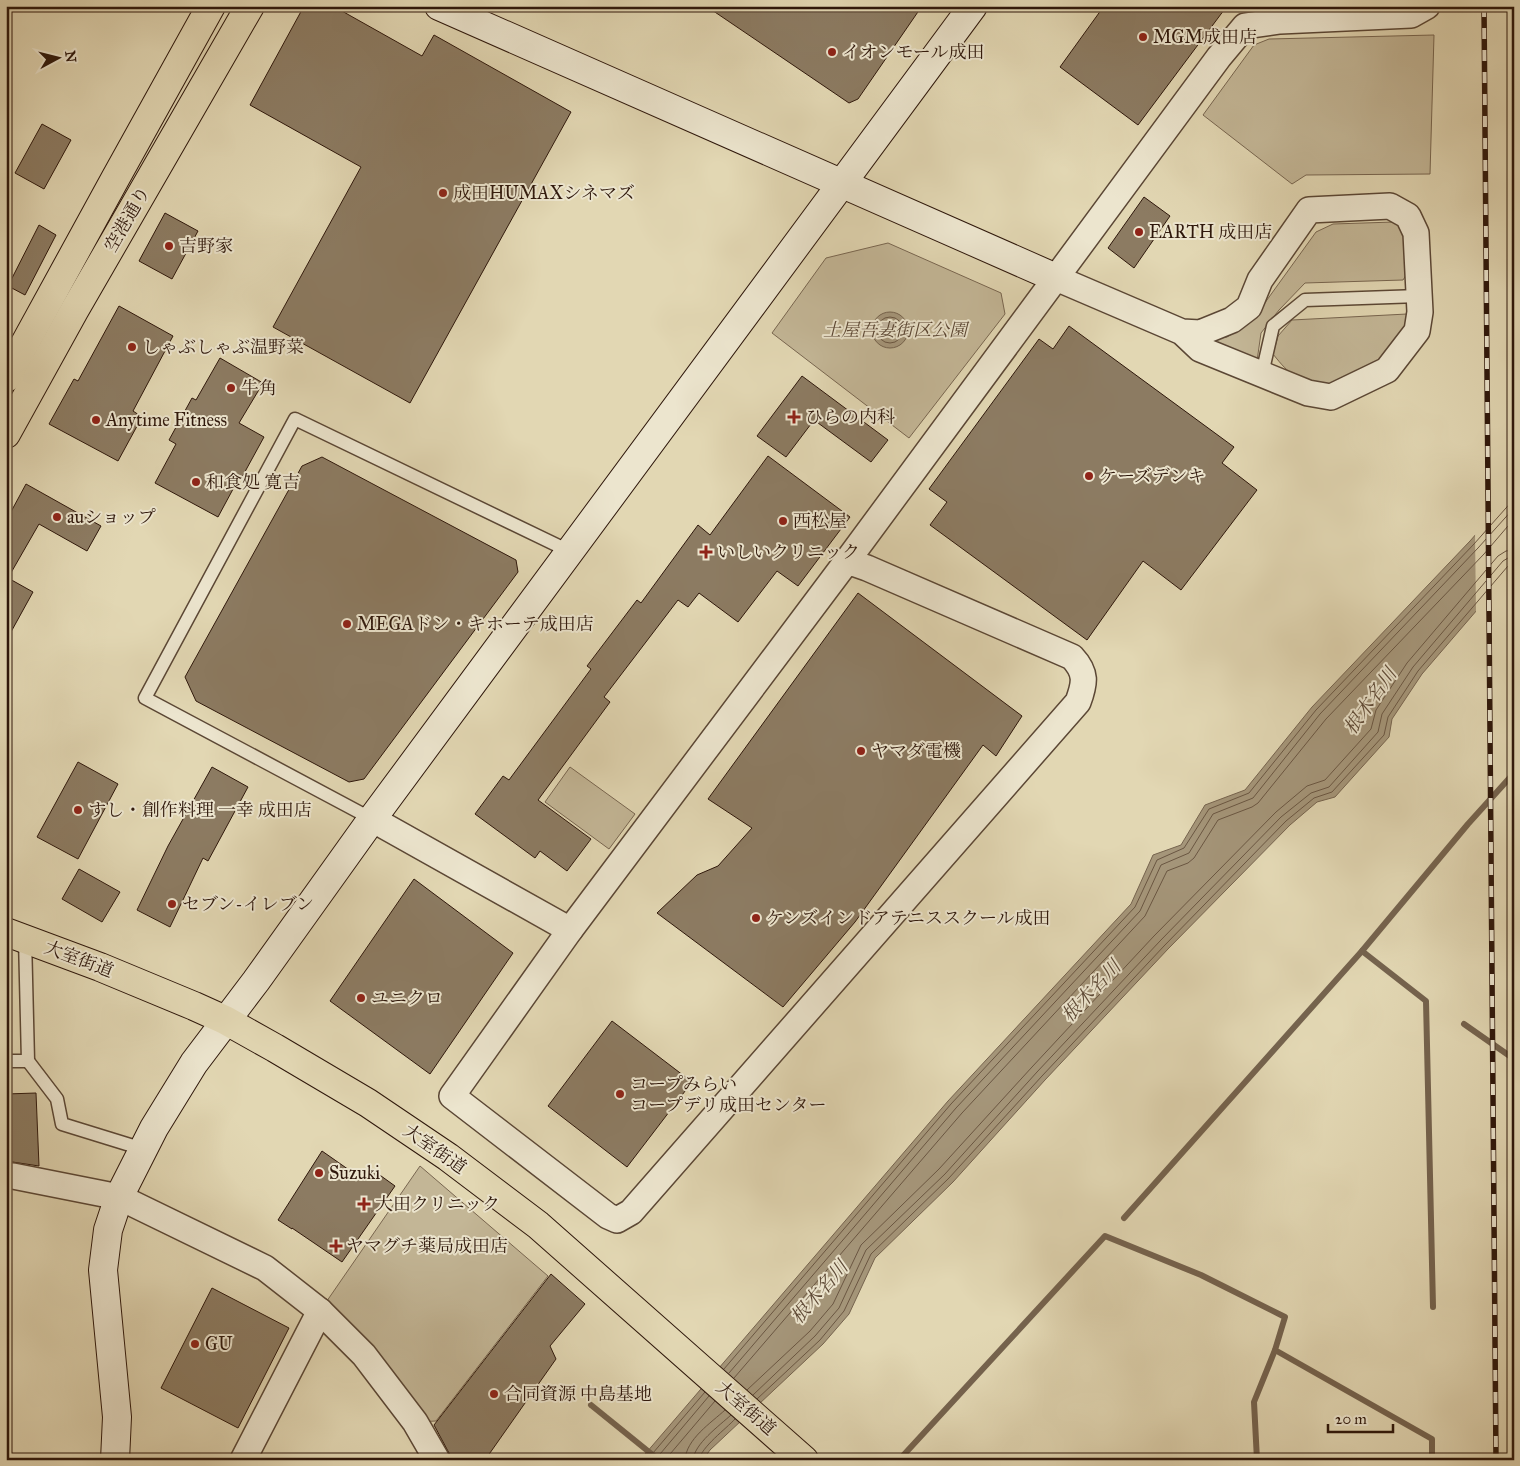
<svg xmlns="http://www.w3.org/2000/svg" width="1520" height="1466" font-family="'IM FELL Great Primer','Noto Serif JP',serif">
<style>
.green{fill:#c3b696;stroke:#786650}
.water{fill:#a5967a;stroke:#75634e}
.pier{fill:#e2d7b3}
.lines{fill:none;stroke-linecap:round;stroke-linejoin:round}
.shore{stroke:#6a5642;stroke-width:1}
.stream{stroke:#75634e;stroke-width:6}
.building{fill:#8c7b62;stroke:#2e170b}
.lane-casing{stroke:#5b4735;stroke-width:15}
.street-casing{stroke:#5b4735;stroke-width:28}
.secondary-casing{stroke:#2e170b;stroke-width:30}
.primary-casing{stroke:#2e170b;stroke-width:30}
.highway-casing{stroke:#2e170b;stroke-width:30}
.lane{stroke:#ece5ce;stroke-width:12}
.street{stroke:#ece5ce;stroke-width:25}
.secondary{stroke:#ece5ce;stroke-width:28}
.primary{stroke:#e2d7b3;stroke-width:28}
.highway{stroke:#e2d7b3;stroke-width:28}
.rail-casing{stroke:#2e170b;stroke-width:5.5}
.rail{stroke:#ece5ce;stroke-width:4;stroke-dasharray:11;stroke-linecap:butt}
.poi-dot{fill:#8f2418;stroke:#ece5ce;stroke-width:2}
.labels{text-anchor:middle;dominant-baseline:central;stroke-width:4;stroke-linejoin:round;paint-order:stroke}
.poi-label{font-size:18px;fill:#2e170b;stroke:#ece5ce;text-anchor:start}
.street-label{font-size:18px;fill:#2e170b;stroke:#ece5ce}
.park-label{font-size:18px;font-style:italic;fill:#5b4735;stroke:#ece5ce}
.water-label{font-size:19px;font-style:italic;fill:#5e4a37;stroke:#ece5ce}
</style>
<rect width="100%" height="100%" fill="#e2d7b3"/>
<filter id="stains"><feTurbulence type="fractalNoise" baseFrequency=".004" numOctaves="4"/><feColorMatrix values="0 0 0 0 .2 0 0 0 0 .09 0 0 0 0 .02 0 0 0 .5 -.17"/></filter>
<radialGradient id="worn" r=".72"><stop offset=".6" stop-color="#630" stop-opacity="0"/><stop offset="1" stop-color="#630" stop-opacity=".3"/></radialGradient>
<g class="green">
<polygon points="1434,35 1430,174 1306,175 1292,184 1203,115 1254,45 1269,39"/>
<polygon points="1394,222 1407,230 1408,272 1403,280 1305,283 1279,310 1261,333 1257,361 1210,345 1212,338 1227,337 1246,325 1259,311 1316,232 1333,224"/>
<polygon points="888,243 1001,293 1005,314 909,438 772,333 826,258"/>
<path d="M1407,314V326L1378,362L1325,387C1297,379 1291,377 1273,354L1278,336L1292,320Z"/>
<polygon points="570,767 635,814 609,849 545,802"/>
<polygon points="420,1166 548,1276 436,1421 415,1422 320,1311"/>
</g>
<g class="water">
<circle cx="890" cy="330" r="18"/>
<polygon points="1514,491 1514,567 1422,674 1392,719 1389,737 1335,797 1317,802 1290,825 1168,949 1045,1080 953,1182 875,1258 849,1314 823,1344 710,1450 703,1460 640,1460 948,1101 1131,904 1153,855 1181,845 1205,805 1245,790 1312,707 1470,541"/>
</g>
<polygon class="pier" points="1514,489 1514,570 1476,614 1475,531"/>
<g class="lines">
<g class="shore">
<circle cx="890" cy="330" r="13"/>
<polyline points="724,1369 951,1104 1135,907 1157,860 1184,848 1209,809 1249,793 1316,710 1474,544 1514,499"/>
<polyline points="729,1373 956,1108 1140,911 1161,865 1189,853 1213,814 1253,798 1320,714 1478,548 1514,508"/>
<polyline points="734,1378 962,1113 1145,916 1167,871 1188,863 1194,858 1218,820 1252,807 1258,803 1326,719 1484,554 1514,519"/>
<polyline points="747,1390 810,1331 833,1304 861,1245 939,1169 1032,1067 1154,936 1276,812 1307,786 1325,780 1371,729 1376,710 1407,663 1498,556 1506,551 1514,550"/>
<polyline points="753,1395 815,1336 839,1308 866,1250 945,1174 1037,1072 1160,941 1281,817 1311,793 1329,787 1378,732 1382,714 1413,667 1503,561 1508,558 1514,557"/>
<polyline points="757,1399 820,1340 844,1311 871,1254 949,1178 1042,1076 1164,946 1286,821 1314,798 1332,792 1384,735 1388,717 1418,671 1508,566 1514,564"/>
<polyline points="647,1460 705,1392"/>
<polyline points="655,1460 709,1396"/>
<polyline points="665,1460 715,1401"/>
<path d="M685,1460C686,1439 711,1423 725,1410"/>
<path d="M693,1460C694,1444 719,1426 731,1415"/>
<path d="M699,1460C701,1447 726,1429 735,1419"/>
</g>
<g class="stream">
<polyline points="1362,951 1426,1001 1433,1307"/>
<polyline points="1464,1024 1514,1059"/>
<polyline points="1124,1218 1362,951 1468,824 1514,773"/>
<polyline points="591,1405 659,1460"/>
<polyline points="899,1460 1105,1236 1201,1275 1285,1317 1275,1350 1432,1439 1432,1460"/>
<polyline points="1257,1460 1254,1402 1275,1350"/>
</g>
</g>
<g class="building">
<polygon points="304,6 333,6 422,56 434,35 571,112 410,403 273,327 361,167 250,105"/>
<polygon points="706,6 922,6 858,99 849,103"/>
<polygon points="1104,6 1227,6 1138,125 1060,67"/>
<polygon points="42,124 71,140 44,189 15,173"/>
<polygon points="1144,197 1170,216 1134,268 1108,248"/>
<polygon points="165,213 198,231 172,279 139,261"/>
<polygon points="39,225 56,235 25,295 8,286"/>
<polygon points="119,306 173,336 133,411 142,417 118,461 49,424 74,379 78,381"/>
<polygon points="1069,326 1234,447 1222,463 1257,490 1181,590 1143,561 1087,640 930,525 947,502 929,489 1039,339 1053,349"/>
<polygon points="220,358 263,383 239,423 264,437 241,479 239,478 218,517 155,483 176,444 169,440 192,398 196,400"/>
<polygon points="802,376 888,440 871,462 814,420 786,457 757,436"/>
<polygon points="768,456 850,517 798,586 777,571 738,622 699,593 688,607 678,600 604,697 610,702 538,800 591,839 567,871 540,851 535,858 475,814 503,776 509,780 591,669 587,666 637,600 641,603 698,525 710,535"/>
<polygon points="322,457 516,560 518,572 364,779 349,782 196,701 185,677 302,466"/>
<polygon points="26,484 101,526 87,551 39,524 8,578 33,592 6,641 6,521"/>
<polygon points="858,593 1022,716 996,756 983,745 855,922 783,1007 657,913 697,875 718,866 752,828 708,799"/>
<polygon points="78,762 118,784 78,859 37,837"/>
<polygon points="212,767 248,787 208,861 203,858 170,927 137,910 168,846"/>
<polygon points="79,869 120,892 102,922 62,899"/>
<polygon points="414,879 513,953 430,1074 330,1001"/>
<polygon points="612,1021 692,1082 627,1167 548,1106"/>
<polygon points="36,1093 39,1166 6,1161 6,1094"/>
<polygon points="322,1151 362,1179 370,1168 395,1186 342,1262 292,1228 292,1229 278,1220"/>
<polygon points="551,1274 585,1304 550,1346 556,1359 485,1460 451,1460 449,1453 434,1425"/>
<polygon points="212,1288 289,1328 238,1428 161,1388"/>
</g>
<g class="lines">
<defs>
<g id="lane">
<polyline points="1262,374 1273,326 1305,300 1419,296"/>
<polyline points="372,819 145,698 295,419 569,551"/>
<polyline points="6,1061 28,1061 25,938"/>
<polyline points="28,1061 57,1099 62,1124 143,1149"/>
</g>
<g id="street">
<polyline points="1056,278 1182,332 1200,349 1308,393 1331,397 1387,370 1417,331 1420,312 1416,233 1408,216 1390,206 1309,210 1260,280 1249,307 1232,320 1200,333 1182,332"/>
<path d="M847,561L867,568L1072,657C1087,673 1085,683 1078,702L631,1212L617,1220L608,1216L452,1096L570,930L847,561L1219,57L1245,26L1280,21L1411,15L1427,6"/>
<polyline points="372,819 570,930"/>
<polyline points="6,1176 13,1176 119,1197 265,1268 320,1311 364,1355 415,1422 437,1460"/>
<polyline points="243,1460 320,1311"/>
</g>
<g id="secondary">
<polyline points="439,6 1056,278"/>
<polyline points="115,1460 117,1417 103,1270 108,1230 119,1197 154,1128 194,1063 256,981 372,819 973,6"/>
</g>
<polyline id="primary" points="6,932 100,967 194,1006 225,1020 275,1048 368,1103 448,1157 538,1225 804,1460"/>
<g id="highway">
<polyline points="6,378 115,179 211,6"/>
<polyline points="6,434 74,311 250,6"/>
</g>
</defs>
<use href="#lane" class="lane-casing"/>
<use href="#street" class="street-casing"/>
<use href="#secondary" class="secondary-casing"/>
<use href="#primary" class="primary-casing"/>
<use href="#highway" class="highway-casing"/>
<use href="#lane" class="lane"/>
<use href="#street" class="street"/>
<use href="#secondary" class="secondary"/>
<use href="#primary" class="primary"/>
<use href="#highway" class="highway"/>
<defs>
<g id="rail">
<polyline points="1484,6 1496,1460"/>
<polyline points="1513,1460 1514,1432"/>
</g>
</defs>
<use href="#rail" class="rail-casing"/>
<use href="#rail" class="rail"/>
</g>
<g class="poi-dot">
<circle cx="1143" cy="37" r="5"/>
<circle cx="832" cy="52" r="5"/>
<circle cx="443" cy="193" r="5"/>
<circle cx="1139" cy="232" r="5"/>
<circle cx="169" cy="246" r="5"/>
<circle cx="132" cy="347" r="5"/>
<circle cx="231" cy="388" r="5"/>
<path d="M791.5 409.5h5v5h5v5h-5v5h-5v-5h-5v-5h5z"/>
<circle cx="96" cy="420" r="5"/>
<circle cx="1089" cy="476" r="5"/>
<circle cx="196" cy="482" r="5"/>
<circle cx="57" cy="517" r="5"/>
<circle cx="783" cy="521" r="5"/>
<path d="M703.5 544.5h5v5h5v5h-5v5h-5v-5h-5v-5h5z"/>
<circle cx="347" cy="624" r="5"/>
<circle cx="861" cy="751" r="5"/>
<circle cx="78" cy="810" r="5"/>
<circle cx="172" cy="904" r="5"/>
<circle cx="756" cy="918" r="5"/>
<circle cx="361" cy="998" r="5"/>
<circle cx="620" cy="1094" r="5"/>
<circle cx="319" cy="1173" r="5"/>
<path d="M361.5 1196.5h5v5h5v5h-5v5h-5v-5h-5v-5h5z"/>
<path d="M333.5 1238.5h5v5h5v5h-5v5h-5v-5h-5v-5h5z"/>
<circle cx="195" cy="1344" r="5"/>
<circle cx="494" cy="1394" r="5"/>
</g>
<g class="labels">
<g class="poi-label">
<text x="1153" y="37">MGM成田店</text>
<text x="842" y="52">イオンモール成田</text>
<text x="453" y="193">成田HUMAXシネマズ</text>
<text x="1149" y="232">EARTH 成田店</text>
<text x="179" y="246">吉野家</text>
<text x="142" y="347">しゃぶしゃぶ温野菜</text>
<text x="241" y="388">牛角</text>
<text x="805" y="417">ひらの内科</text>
<text x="106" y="420">Anytime Fitness</text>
<text x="1099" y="476">ケーズデンキ</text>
<text x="206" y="482">和食処 寛吉</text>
<text x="67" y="517">auショップ</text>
<text x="793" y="521">西松屋</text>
<text x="717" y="552">いしいクリニック</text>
<text x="357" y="624">MEGAドン・キホーテ成田店</text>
<text x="871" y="751">ヤマダ電機</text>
<text x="88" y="810">すし・創作料理 一幸 成田店</text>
<text x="182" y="904">セブン-イレブン</text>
<text x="766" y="918">ケンズインドアテニススクール成田</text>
<text x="371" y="998">ユニクロ</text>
<text x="630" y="1084">コープみらい<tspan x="630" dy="21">コープデリ成田センター</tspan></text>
<text x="329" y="1173">Suzuki</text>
<text x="375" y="1204">大田クリニック</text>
<text x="346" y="1246">ヤマグチ薬局成田店</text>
<text x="205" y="1344">GU</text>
<text x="504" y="1394">合同資源 中島基地</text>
</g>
<g class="street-label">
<text transform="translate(127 219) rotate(-60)">空港通り</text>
<text transform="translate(79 959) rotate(21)">大室街道</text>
<text transform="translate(435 1149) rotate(35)">大室街道</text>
<text transform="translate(746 1408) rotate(41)">大室街道</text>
</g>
<g class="park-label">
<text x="895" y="330">土屋吾妻街区公園</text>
</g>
<g class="water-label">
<text transform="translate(1370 701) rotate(-55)">根木名川</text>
<text transform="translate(1091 991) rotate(-47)">根木名川</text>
<text transform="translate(819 1292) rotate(-49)">根木名川</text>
</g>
</g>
<rect width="1520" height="1466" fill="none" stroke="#e2d7b3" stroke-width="25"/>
<rect x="8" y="8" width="1505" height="1451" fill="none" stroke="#2e170b" stroke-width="2.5"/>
<rect x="12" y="12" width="1495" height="1441" fill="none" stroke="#2e170b"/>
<g transform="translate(58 58) rotate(83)" stroke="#ece5ce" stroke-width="4" paint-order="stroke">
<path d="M0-4L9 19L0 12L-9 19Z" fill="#2e170b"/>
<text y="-8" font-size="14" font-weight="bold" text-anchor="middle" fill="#2e170b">N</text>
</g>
<path d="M1328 1424v8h65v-8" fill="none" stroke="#2e170b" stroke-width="2.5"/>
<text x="1335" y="1424" font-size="15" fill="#2e170b" stroke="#ece5ce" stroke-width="4" paint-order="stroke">20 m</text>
<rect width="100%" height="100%" filter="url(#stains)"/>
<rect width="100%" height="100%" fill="url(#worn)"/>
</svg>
